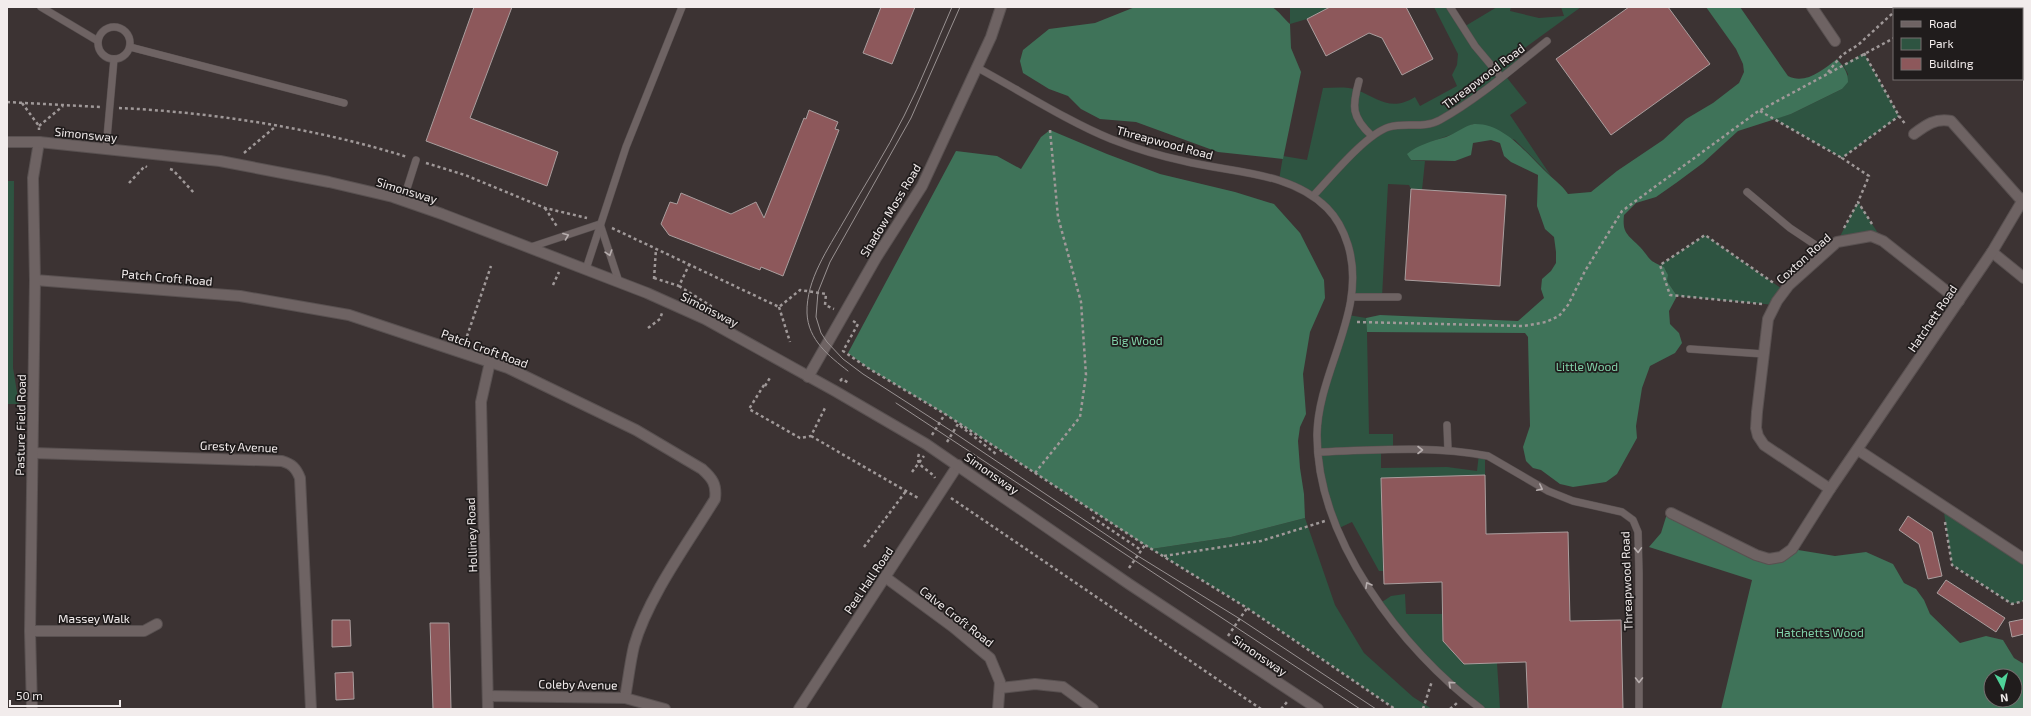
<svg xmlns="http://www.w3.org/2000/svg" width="2031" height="716" font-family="'Exo 2',sans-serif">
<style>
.green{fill:#2e5441}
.forest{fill:#3f7359;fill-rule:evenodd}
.building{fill:#8d585b;stroke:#aa9e9e}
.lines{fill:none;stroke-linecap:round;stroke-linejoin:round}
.service-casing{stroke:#595151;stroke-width:8}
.minor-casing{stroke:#595151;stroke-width:12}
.tertiary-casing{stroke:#595151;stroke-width:12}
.path{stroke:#a09999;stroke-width:2.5;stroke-dasharray:3 3;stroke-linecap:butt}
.service{stroke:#6e6363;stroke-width:7}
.minor{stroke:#6e6363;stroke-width:10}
.tertiary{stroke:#6e6363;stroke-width:10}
.tram{stroke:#999292;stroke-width:1}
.oneway{stroke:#b7aeae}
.labels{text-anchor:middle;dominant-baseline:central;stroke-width:3.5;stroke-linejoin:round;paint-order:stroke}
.street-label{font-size:12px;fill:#f2ecec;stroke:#201c1c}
.park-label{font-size:12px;fill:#81d2a9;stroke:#201c1c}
</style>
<rect width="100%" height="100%" fill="#3c3333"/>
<g class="green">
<polygon points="1290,7 1330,7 1307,19 1290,24"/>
<path d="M1434,7H1450L1462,28L1497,7H1511L1510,11L1539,18L1564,16L1561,7H1581L1515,55L1522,61L1504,74L1527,103L1510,115L1551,176L1515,140L1473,124L1456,133L1433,141L1410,160L1425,161L1422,190L1411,189L1409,185L1388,184L1382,297H1352L1351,255L1328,208L1279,180L1283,156L1307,160L1323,88C1334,88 1346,86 1357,90C1379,99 1391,112 1415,97L1420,106L1457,86L1452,75L1457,65L1458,54Z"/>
<polygon points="1864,53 1899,116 1842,158 1774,119 1791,114 1842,89 1848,74 1843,65"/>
<polygon points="7,181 14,181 13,368 19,404 7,404"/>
<polygon points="1858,202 1883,241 1837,242"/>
<path d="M1705,235L1785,291L1775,305L1677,296L1667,281C1668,274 1667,268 1660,265Z"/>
<polygon points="1348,315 1366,318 1367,332 1369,434 1393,434 1393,450 1381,450 1381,468 1447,467 1477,471 1479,454 1485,456 1485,475 1381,478 1383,571 1379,571 1352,522 1337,529 1324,492 1318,422"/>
<polygon points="1943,506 2024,559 2024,601 2012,604 1952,565"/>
<polygon points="1305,518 1335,605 1364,653 1413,697 1432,709 1395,709 1247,608 1151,549 1231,537"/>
<polygon points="1405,594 1406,614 1442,614 1443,641 1464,664 1497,663 1500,709 1481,709 1454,687 1379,604 1391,596"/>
</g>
<g class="forest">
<path d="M1135,7H1272C1279,11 1284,19 1290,24L1291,48L1301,72L1283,159L1218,152L1136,122L1100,119L1081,109L1068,96L1049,89L1023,73L1020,61L1023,50L1049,29L1095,23Z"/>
<path d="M1706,7H1740L1788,76C1805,85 1823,70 1837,59C1844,67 1848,72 1848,82L1842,89L1791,114L1738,131L1703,163L1676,183L1656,197L1636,203L1624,215C1622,234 1628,234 1640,247C1651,259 1647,260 1664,267L1668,275L1667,281L1677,296L1669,311L1670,324L1679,333L1682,343L1675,353L1650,366L1642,388L1636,426L1637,438L1617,474L1606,482L1573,487L1560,484L1541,470L1533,468L1526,461L1523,447L1530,426L1528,337L1525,333L1367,332L1366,318L1380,315L1518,321L1544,298L1541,289L1542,279L1551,271L1556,263V252L1554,237L1545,229L1537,206L1538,175L1511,162L1504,156L1500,143L1491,140L1473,143L1471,155L1455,161L1411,160L1407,154C1418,145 1432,141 1446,137C1455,134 1466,125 1474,124C1504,123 1526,153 1544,170C1553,179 1561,184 1568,194L1591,192L1617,171L1663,140L1686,119L1713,103L1739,83L1744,72L1743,64L1736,49Z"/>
<polygon points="1050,130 1107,154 1160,174 1235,192 1274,204 1300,233 1324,280 1325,298 1310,332 1303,374 1306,414 1300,427 1298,441 1300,468 1304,494 1305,518 1231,537 1151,549 945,414 868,368 848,353 956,151 997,156 1021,169 1041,137"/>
<path d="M1671,513L1769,559L1792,549L1835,556L1866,552L1893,564L1904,583L1916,589L1924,600L1930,614L1960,643L1986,636L2003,640L2014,658L2024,664V709H1721L1752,580L1649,547L1661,533L1666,517ZM1991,676H2015V700H1991Z"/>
</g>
<g class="building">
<polygon points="474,7 512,7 470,118 558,152 547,186 426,141"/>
<polygon points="881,7 915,7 892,64 863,53"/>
<polygon points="1330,7 1406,7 1433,59 1402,75 1382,38 1369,33 1326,56 1307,19"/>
<polygon points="1629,7 1668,7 1710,64 1611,135 1556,59"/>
<polygon points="809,110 838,122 835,129 839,130 783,276 761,267 760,270 669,235 661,224 670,202 677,204 681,193 731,214 756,202 764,218 804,118 806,119"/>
<polygon points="1411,189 1506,195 1500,286 1405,280"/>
<polygon points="1485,475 1486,534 1568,532 1570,621 1621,620 1623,709 1528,709 1526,662 1464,664 1443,641 1442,582 1384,584 1381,478"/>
<polygon points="1908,516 1932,532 1942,576 1928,579 1919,544 1899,530"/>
<polygon points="1946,580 2005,618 1996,632 1937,593"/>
<polygon points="2024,619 2024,634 2012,637 2009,622"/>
<polygon points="332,620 350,620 351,646 332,647"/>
<polygon points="430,623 449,623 451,709 433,709"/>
<polygon points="353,672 354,699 336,700 335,673"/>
</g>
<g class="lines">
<defs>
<g id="service">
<polyline points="41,7 98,41"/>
<polyline points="1450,7 1475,46 1501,77"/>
<circle cx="114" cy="43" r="16"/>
<polyline points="130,47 344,103"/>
<path d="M976,67C1019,90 1067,121 1111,139C1134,148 1160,156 1184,161C1232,173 1290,171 1327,208C1337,218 1344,232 1348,245C1368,311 1318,370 1317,435C1317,539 1401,649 1481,709"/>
<path d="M1359,81C1352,106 1351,117 1372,136"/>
<polyline points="106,149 114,59"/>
<polyline points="1747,192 1790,228 1826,252"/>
<path d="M1313,196C1331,177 1366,134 1389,127C1405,122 1424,129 1440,120C1478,99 1513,68 1547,41"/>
<polyline points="403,201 416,160"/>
<polyline points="531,247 600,224 619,282"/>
<polyline points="586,269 626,147 682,7"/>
<polyline points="1352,297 1398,297"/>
<polyline points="1690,349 1764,354"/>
<polyline points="1447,425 1448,450"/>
<path d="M1318,452C1374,450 1432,445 1488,456L1548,491L1573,501L1622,512L1633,520L1638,532L1639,573V709"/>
</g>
<g id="minor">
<polyline points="1812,7 1835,41"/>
<path d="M1914,134C1926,125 1935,118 1951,121L2022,201"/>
<polyline points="1992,252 2024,278"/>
<path d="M35,280L240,296L349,315L508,368L636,430L702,469C712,478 717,484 715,499C688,543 648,597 634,646C630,663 628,681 625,698"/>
<polyline points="1858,450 2024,559"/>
<path d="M33,453L282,461C292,464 296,468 300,478L311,709"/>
<polyline points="1830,489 1764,445 1758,436 1756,428 1757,412 1768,319 1777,301 1789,285 1837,242 1871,236 1883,241 1959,301"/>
<polyline points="1671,513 1756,555 1769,559 1781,557 1792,549 1830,489 1992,252 2024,198"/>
<polyline points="885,577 953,627 990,658 1000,682 998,709"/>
<polyline points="30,631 144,631 157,624"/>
<polyline points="1000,688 1035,684 1063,687 1093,709"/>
<polyline points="488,696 625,698 665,709"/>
<polyline points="32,709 30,631 35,280 33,178 39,142"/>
<polyline points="488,709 481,402 490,362"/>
<polyline points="799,709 958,465"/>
</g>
<g id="tertiary">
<polyline points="7,142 39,142 220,161 329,182 393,197 442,214 647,293 705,319 835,391 926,444 1129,584 1318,709"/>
<polyline points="808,377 876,258 922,186 991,37 1001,7"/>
</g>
</defs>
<use href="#service" class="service-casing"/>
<use href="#minor" class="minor-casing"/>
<use href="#tertiary" class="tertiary-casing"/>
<g class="path">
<polyline points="1897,9 1899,7"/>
<polyline points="1953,9 1957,7"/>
<polyline points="1864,53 1899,116 1906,125"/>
<polyline points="1828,72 1842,55 1858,45 1894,12"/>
<polyline points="7,102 100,107"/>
<polyline points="22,103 39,126 39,130"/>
<path d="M119,108C211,112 320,129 407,157"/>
<polyline points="1760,111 1842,158"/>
<polyline points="39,126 63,106"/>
<polyline points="244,153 275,127"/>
<polyline points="426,163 465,175 545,208 587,218"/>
<polyline points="170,169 173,170 195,194"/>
<polyline points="129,183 145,166 147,167"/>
<polyline points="545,208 558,228"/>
<polyline points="1872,224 1858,202 1869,176 1842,158 1899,116"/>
<polyline points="612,228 779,307 800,290 826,294 825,305 834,309"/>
<polyline points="1844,228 1858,202"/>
<polyline points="654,278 679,286 689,265"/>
<polyline points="654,279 656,249"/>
<polyline points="553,285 559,272"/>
<polyline points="679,286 711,306 709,309"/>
<polyline points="1762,304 1670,295 1660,265 1705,235 1775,284"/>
<polyline points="779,307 790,342"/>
<polyline points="853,321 858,324 843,351 868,368 945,414 1145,545 1247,608 1395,709"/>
<polyline points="1357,322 1524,326 1546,322 1559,316 1568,305 1585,271 1622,211 1757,112 1894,38"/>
<polyline points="648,328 660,319 662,313"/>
<polyline points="465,342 491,266"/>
<polyline points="840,381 842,379 849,383"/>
<polyline points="764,385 749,409 800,438 811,436 825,408"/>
<polyline points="765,386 771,376"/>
<polyline points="932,435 945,414"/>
<polyline points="811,436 918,498"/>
<polyline points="947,442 958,424 996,454"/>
<path d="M919,454C914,467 930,469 935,478"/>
<polyline points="912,472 924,456"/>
<polyline points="1035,473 1080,417 1086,375 1081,302 1058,217 1050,130"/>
<polyline points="951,498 1261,709"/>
<polyline points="1092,517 1141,550"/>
<polyline points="1945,522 1952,565 2012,604 2024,601"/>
<polyline points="864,547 906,491"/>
<polyline points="1164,556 1261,541 1325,521"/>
<polyline points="1129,568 1145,545"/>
<polyline points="1228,636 1247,608"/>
<polyline points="1281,709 1287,702"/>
<polyline points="1423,709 1432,681"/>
<polyline points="1450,709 1457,703"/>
</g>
<use href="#service" class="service"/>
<use href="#minor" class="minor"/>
<use href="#tertiary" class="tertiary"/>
<g class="tram">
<polyline points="960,7 911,118 830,262 818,292 816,317 821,333 827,342 843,359 863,374 953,432 1138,556 1240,619 1376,709"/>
<path d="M848,371C829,356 808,340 807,313C806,280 828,249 844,221C864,186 886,152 904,116C922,81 936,43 952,7"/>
<polyline points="896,403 1360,709"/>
</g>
</g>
<defs><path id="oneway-chevron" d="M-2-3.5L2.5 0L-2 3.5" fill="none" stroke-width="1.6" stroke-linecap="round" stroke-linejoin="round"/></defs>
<g class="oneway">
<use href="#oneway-chevron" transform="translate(566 236) rotate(-21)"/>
<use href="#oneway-chevron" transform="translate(609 253) rotate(72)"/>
<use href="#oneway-chevron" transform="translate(1420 450)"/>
<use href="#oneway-chevron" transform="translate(1540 488) rotate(27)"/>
<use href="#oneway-chevron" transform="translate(1638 550) rotate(88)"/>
<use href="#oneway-chevron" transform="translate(1368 585) rotate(-119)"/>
<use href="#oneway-chevron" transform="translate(1639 680) rotate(90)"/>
<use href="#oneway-chevron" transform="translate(1451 684) rotate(-138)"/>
</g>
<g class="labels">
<g class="street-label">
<text transform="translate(1483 76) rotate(-37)">Threapwood Road</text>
<text transform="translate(86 134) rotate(6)">Simonsway</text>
<text transform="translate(1165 142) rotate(15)">Threapwood Road</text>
<text transform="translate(407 190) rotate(17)">Simonsway</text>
<text transform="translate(890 210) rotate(-59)">Shadow Moss Road</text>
<text transform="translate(1803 258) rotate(-42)">Coxton Road</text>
<text transform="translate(167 277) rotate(5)">Patch Croft Road</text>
<text transform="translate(710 309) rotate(27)">Simonsway</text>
<text transform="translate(1932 318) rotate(-56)">Hatchett Road</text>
<text transform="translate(485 348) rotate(20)">Patch Croft Road</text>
<text transform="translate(20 425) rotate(-89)">Pasture Field Road</text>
<text transform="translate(239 446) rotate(2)">Gresty Avenue</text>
<text transform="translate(992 473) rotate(35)">Simonsway</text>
<text transform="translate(471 535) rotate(-92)">Holliney Road</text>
<text transform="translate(868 580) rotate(-56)">Peel Hall Road</text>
<text transform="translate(1626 581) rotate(-92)">Threapwood Road</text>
<text transform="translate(957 616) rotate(38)">Calve Croft Road</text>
<text x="94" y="618">Massey Walk</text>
<text transform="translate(1260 655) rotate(34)">Simonsway</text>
<text transform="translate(578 684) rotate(1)">Coleby Avenue</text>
</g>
<g class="park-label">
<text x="1137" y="340">Big Wood</text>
<text x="1587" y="366">Little Wood</text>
<text x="1820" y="632">Hatchetts Wood</text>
</g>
</g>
<rect width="2031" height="716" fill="none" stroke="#f2ecec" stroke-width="16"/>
<rect x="1893" y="8" width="130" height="72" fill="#201c1c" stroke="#746f6f"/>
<rect x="1901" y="21" width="20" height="6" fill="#6e6363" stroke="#746f6f"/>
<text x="1929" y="28" font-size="12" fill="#f2ecec">Road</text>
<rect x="1901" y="38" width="20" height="12" fill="#2e5441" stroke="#746f6f"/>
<text x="1929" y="48" font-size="12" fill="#f2ecec">Park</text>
<rect x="1901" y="58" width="20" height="12" fill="#8d585b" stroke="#746f6f"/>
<text x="1929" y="68" font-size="12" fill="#f2ecec">Building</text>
<g transform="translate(2003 688) rotate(173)"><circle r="19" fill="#201c1c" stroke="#746f6f"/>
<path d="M0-3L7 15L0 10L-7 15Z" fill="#4fd399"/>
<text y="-6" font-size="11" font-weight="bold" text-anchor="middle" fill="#f2ecec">N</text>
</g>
<path d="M10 700v6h110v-6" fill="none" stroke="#f2ecec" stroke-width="2"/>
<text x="16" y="700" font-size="12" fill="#f2ecec" stroke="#201c1c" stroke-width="3" paint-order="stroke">50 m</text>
</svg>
